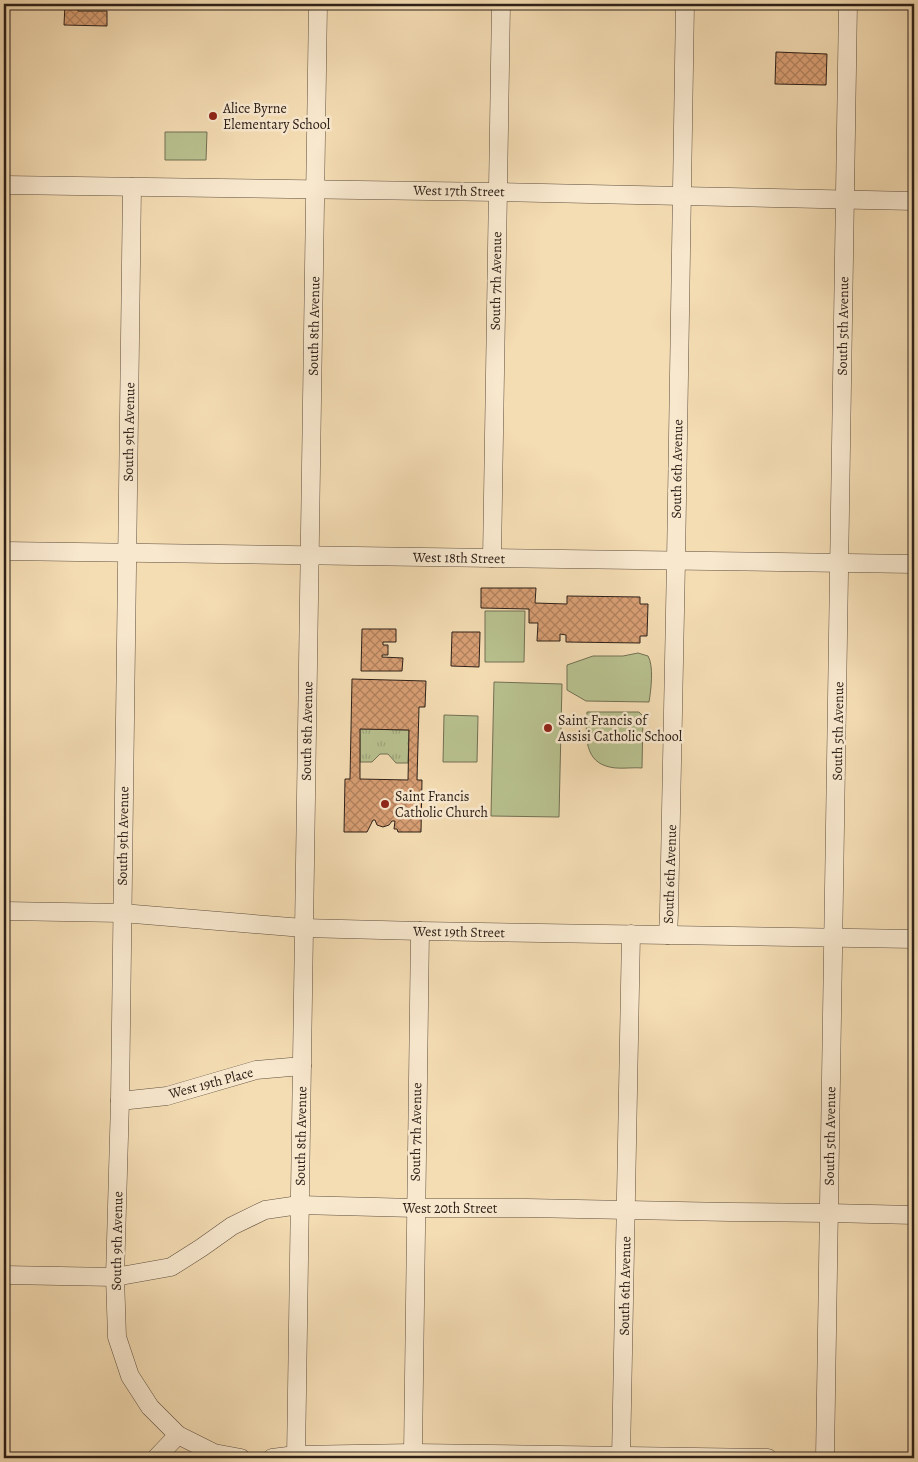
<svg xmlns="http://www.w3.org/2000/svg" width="918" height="1462" font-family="Alegreya,serif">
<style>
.grass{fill:url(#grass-tufts);stroke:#727054}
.park{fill:#b8c18f;stroke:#727054}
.building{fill:url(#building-cross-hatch);stroke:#2d2018;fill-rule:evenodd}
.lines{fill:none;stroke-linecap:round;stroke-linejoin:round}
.minor-casing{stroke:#5f4f3f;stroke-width:19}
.minor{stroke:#f8e8ce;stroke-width:18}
.poi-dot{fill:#8f2418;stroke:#f8e8ce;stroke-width:2}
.labels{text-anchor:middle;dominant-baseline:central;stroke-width:5;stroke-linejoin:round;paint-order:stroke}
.poi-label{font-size:14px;fill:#2d2018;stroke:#f8e8ce;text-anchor:start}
.street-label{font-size:14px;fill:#2d2018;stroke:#f8e8ce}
</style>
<defs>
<pattern id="grass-tufts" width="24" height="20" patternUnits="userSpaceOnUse" patternTransform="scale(1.25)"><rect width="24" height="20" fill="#b8c18f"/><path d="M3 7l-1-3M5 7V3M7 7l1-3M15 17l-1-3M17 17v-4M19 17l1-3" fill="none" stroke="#9ea67b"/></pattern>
<pattern id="building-cross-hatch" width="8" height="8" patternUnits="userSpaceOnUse" patternTransform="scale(1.25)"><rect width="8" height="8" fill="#d99f74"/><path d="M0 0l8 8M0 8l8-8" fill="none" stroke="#b0815e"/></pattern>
</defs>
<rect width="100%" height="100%" fill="#f4dcb3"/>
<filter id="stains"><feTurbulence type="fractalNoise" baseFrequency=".004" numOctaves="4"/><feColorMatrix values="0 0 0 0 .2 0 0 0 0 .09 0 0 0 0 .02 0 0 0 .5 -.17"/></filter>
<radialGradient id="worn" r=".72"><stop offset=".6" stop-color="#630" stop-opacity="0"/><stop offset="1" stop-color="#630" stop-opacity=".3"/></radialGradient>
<polygon class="grass" points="360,729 409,730 408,763 396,763 388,754 380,754 372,762 360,762"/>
<g class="park">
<polygon points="165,132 207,132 206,160 165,160"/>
<polygon points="485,611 525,611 524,662 485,662"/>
<path d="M638,653L648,656C654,666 651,690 649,702L586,701L567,690V665L593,656H623Z"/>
<polygon points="494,682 562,684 559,817 491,816"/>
<path d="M587,712H639L643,716L642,768C631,767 617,770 606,766C583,759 586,731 587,712Z"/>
<polygon points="444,715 478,716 477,762 443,762"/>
</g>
<g class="building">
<polygon points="65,4 78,4 78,11 107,11 107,26 64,25"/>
<polygon points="776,52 827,54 826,85 775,84"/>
<rect x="913" y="93" width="1" height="23"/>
<polygon points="481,588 536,588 535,603 567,604 567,596 640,597 640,604 648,604 647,636 640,636 640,643 566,642 566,635 560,634 560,641 537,641 538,623 529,623 529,609 481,608"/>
<polygon points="362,629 396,629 396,642 383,642 383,645 388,645 388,655 382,655 382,657 403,658 402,671 361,671"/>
<polygon points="452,632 480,632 479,667 451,666"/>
<path d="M352,679L426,681L425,707H419L417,780H422L421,832H398L397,829H394L395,821H392L389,825L383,827L377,825L375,820H373L367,832H344L345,779H350ZM360,729L409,730L408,780L360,779Z"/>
</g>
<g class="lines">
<defs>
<g id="minor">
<polyline points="4,185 498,192 914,201"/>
<polyline points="132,187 120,1101 115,1277 117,1337 130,1376 150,1407 178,1435 214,1453 241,1458"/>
<polyline points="4,551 914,564"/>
<polyline points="492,558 501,4"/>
<polyline points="4,911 122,913 303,928 420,931 914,939"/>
<polyline points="668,935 669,913 676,561 685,4"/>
<polyline points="120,1101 167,1096 256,1070 302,1066"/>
<polyline points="4,1275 115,1277 171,1267 201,1248 232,1226 265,1210 299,1205 415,1208 527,1208 730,1212 829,1213 914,1215"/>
<polyline points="413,1453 420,931"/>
<polyline points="156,1458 178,1435"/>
<polyline points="272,1458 296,1455 413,1453 768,1458"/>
<polyline points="296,1458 318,4"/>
<polyline points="621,1458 631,934"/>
<polyline points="825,1458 848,4"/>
</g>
</defs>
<use href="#minor" class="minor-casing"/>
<use href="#minor" class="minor"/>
</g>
<g class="poi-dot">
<circle cx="213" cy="116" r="5"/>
<circle cx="548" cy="728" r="5"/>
<circle cx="385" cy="804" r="5"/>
</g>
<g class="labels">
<g class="poi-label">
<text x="223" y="108">Alice Byrne<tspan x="223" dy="16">Elementary School</tspan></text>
<text x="558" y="720">Saint Francis of<tspan x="558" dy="16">Assisi Catholic School</tspan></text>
<text x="395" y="796">Saint Francis<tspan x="395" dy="16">Catholic Church</tspan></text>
</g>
<g class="street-label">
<text transform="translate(459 191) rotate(1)">West 17th Street</text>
<text transform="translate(496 281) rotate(-89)">South 7th Avenue</text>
<text transform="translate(314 326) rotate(-89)">South 8th Avenue</text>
<text transform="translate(843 326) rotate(-89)">South 5th Avenue</text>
<text transform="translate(129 432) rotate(-89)">South 9th Avenue</text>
<text transform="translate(677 469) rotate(-89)">South 6th Avenue</text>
<text transform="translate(459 558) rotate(1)">West 18th Street</text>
<text transform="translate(307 731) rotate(-89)">South 8th Avenue</text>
<text transform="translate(838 731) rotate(-89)">South 5th Avenue</text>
<text transform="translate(123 836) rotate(-89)">South 9th Avenue</text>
<text transform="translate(670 874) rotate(-88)">South 6th Avenue</text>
<text transform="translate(459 932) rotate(1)">West 19th Street</text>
<text transform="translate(211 1083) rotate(-15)">West 19th Place</text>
<text transform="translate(416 1132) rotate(-89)">South 7th Avenue</text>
<text transform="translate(301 1136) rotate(-89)">South 8th Avenue</text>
<text transform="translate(830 1136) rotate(-89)">South 5th Avenue</text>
<text x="450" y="1208">West 20th Street</text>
<text transform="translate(117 1241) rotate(-89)">South 9th Avenue</text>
<text transform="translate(625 1286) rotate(-89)">South 6th Avenue</text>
</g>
</g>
<rect width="918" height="1462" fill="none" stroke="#f4dcb3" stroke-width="20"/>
<rect x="5" y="5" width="908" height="1452" fill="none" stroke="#2d2018" stroke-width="2.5"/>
<rect x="10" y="10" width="898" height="1442" fill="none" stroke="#2d2018"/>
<rect width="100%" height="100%" filter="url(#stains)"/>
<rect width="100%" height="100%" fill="url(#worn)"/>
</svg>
